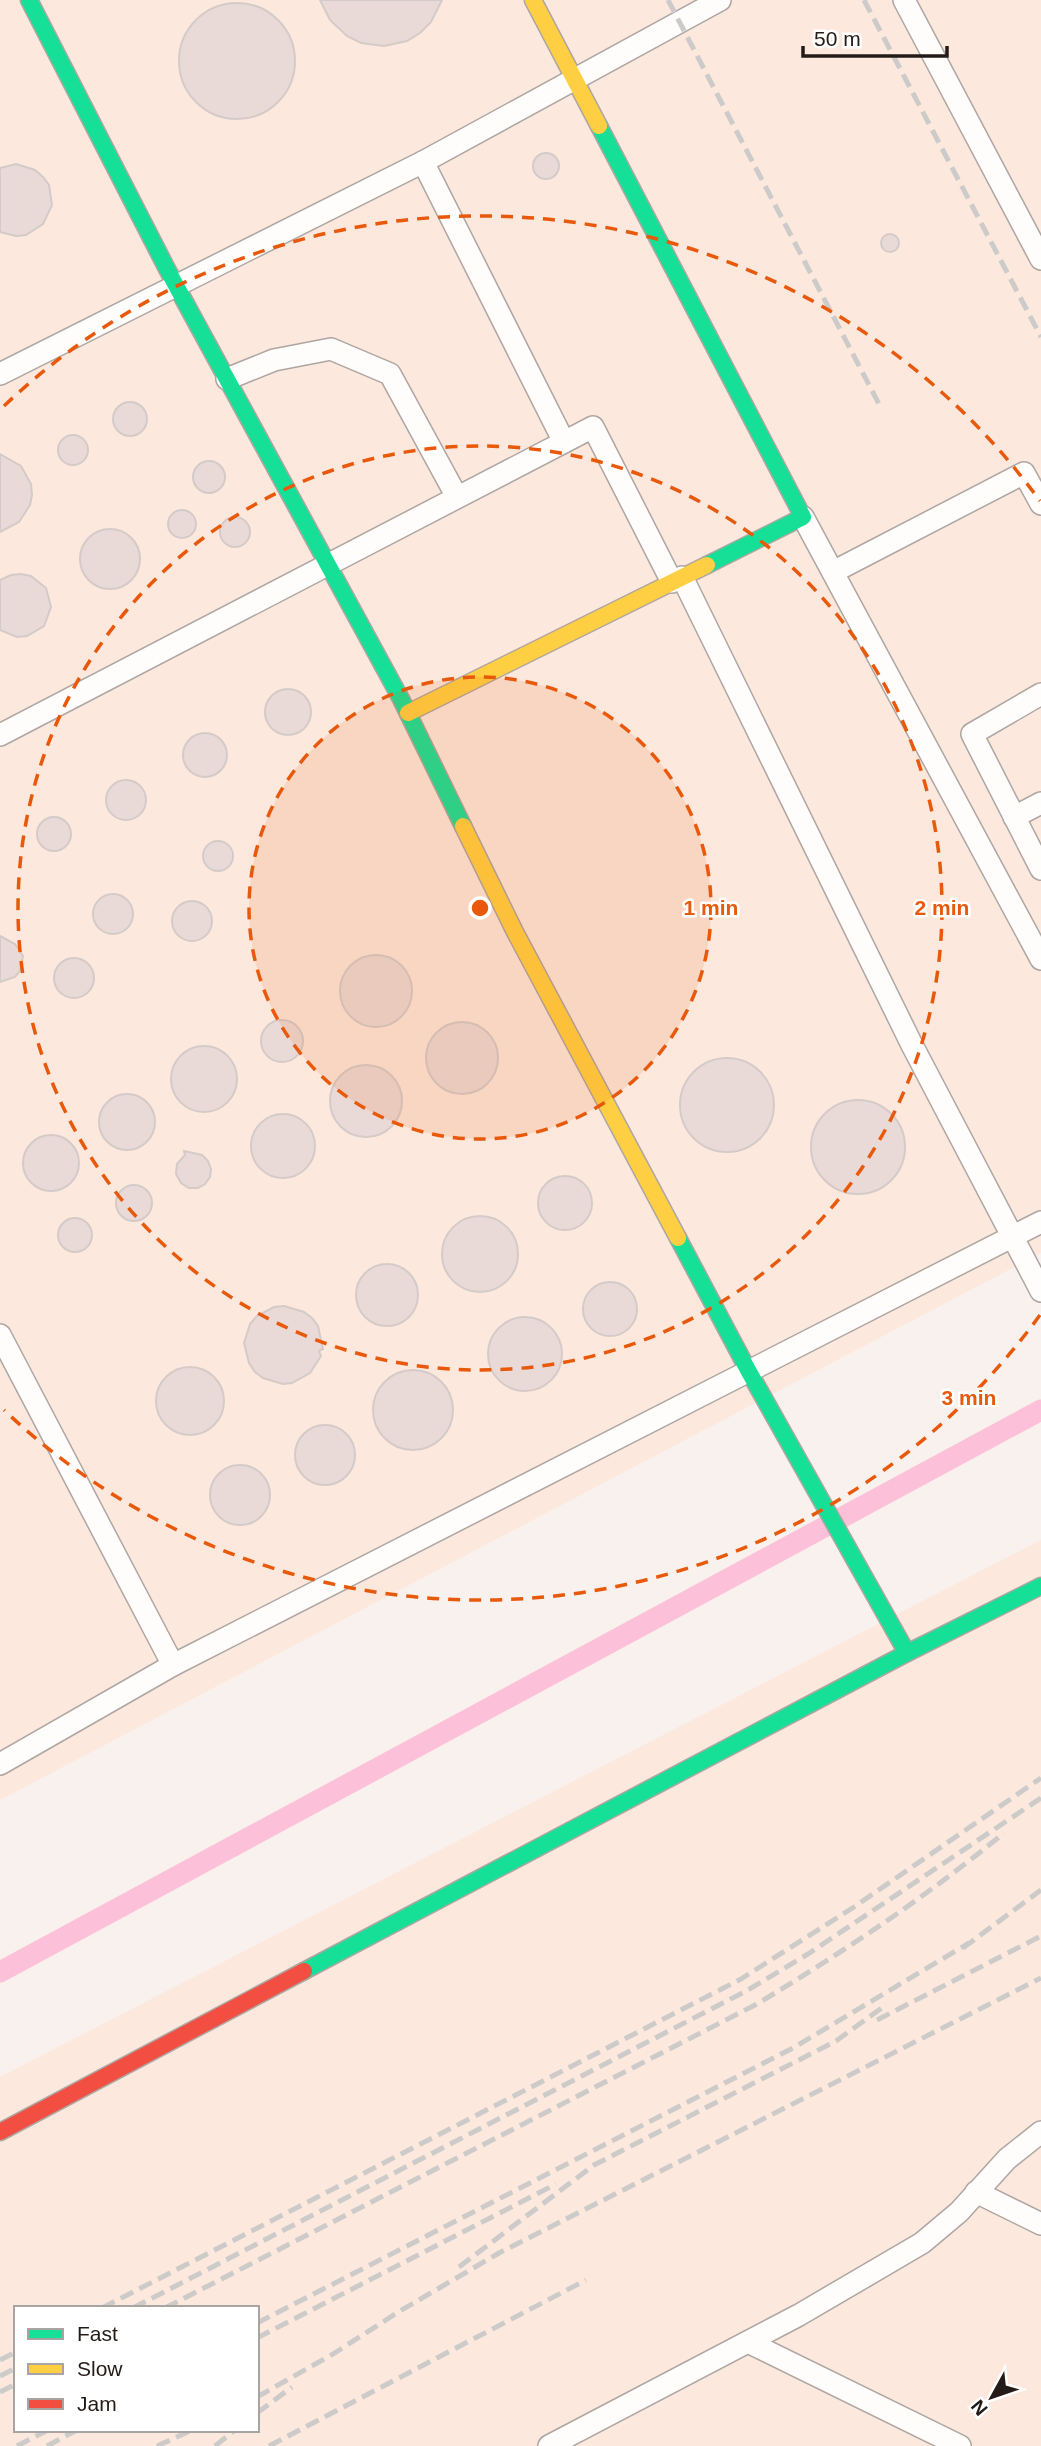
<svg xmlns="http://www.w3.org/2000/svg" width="1041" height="2446" font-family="Helvetica,sans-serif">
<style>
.built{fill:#fce8dc;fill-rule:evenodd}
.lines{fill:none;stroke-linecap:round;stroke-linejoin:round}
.canal{stroke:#fcc1d8;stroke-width:21}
.building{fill:#eadad7;stroke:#d4cbc9;stroke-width:2}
.street-casing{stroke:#aea6a2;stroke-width:24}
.fast-casing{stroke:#aea6a2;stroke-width:19}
.slow-casing{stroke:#aea6a2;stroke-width:19}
.jam-casing{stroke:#aea6a2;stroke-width:19}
.street{stroke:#fefdfc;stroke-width:21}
.fast{stroke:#16e098;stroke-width:16}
.slow{stroke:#ffcf43;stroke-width:16}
.jam{stroke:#f24e42;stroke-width:16}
.rail{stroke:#cdcbc9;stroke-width:5;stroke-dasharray:14 7;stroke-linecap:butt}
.ring{fill:none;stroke:#e8590c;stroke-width:3.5;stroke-dasharray:12 9}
.centre{fill:#e8590c;stroke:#fff;stroke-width:3.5}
.ring-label{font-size:21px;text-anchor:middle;font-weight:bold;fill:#e8590c;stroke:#fff;stroke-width:5;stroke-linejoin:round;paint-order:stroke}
</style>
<rect width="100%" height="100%" fill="#f9f1ed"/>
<g class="built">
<polygon points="0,0 1041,0 1041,1253 0,1800"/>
<path d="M1041,1540V2446H0V2077ZM16,2308H257V2430H16Z"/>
</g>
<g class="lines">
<polyline class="canal" points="0,1972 1041,1410"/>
</g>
<g class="building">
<polygon points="320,0 442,0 431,22 420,33 407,41 384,46 361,43 347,36 330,20"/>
<circle cx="237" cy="61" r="58"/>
<circle cx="546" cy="166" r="13"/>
<polygon points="16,164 35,170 43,177 49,185 52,205 43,224 26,235 16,236 0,232 0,168"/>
<circle cx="890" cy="243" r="9"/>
<circle cx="130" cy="419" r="17"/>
<circle cx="73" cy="450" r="15"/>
<polygon points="0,454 21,466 31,484 32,495 30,505 19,522 0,532"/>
<circle cx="209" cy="477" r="16"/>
<circle cx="182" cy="524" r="14"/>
<circle cx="235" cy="532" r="15"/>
<circle cx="110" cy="559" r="30"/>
<polygon points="21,574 31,576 46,588 51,607 44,626 27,636 17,637 0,630 0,580 11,575"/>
<circle cx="288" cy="712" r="23"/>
<circle cx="205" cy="755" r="22"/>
<circle cx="126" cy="800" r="20"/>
<circle cx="54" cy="834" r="17"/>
<circle cx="218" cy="856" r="15"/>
<circle cx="113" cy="914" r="20"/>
<circle cx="192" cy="921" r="20"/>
<polygon points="0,936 15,944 23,956 20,971 15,977 0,982"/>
<circle cx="376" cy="991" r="36"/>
<circle cx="74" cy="978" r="20"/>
<circle cx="282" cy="1041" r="21"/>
<circle cx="462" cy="1058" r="36"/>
<circle cx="204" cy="1079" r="33"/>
<circle cx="727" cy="1105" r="47"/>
<circle cx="366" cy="1101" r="36"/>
<circle cx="127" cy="1122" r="28"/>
<circle cx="858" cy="1147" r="47"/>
<circle cx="283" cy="1146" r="32"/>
<circle cx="51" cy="1163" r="28"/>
<polygon points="184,1151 202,1155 208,1161 211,1169 210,1177 205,1184 198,1188 189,1188 181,1183 176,1174 177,1164 185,1155"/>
<circle cx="565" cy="1203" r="27"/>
<circle cx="134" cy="1203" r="18"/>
<circle cx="480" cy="1254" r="38"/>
<circle cx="75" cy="1235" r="17"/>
<circle cx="387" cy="1295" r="31"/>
<circle cx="610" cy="1309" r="27"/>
<polygon points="284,1306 304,1312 312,1318 318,1326 323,1349 319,1351 321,1356 310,1373 292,1383 283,1384 263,1378 255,1372 249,1363 244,1343 250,1324 257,1316 274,1307"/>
<circle cx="525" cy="1354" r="37"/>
<circle cx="190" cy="1401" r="34"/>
<circle cx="413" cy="1410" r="40"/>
<circle cx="325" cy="1455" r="30"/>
<circle cx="240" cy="1495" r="30"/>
</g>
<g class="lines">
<defs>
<g id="street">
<polyline points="904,0 1041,259"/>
<polyline points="423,162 720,0"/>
<polyline points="0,374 423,162 564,442"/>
<polyline points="227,379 274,360 331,349 390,374 457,497"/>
<polyline points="803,517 1041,959"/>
<polyline points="833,572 1024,473 1041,504"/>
<polyline points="682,577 912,1045 1041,1291"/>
<polyline points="1041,694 972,734 1041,869"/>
<polyline points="0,735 593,427 672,582"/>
<polyline points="1014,817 1041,803"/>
<polyline points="0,1335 173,1665 0,1764"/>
<polyline points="173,1665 1041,1222"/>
<polyline points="976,2192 1041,2224"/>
<polyline points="748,2342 960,2446"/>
<polyline points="549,2446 799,2315 922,2243 959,2212 1007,2159 1041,2132"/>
</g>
<g id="fast">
<polyline points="29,0 167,269 401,699 463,826"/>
<polyline points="599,126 803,517 707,565"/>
<polyline points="678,1238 748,1370 907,1653"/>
<polyline points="304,1971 907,1653 1041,1586"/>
</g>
<g id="slow">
<polyline points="533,0 599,126"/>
<polyline points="408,713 707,565"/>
<polyline points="463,826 515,932 678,1238"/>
</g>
<polyline id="jam" points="0,2132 304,1971"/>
</defs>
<use href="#street" class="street-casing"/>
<use href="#fast" class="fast-casing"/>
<use href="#slow" class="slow-casing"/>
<use href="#jam" class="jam-casing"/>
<use href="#street" class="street"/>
<use href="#fast" class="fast"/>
<use href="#slow" class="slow"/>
<use href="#jam" class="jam"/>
<g class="rail">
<polyline points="668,0 879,404"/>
<polyline points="864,0 1041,337"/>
<polyline points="963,1948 1041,1890"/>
<polyline points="877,2020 1041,1936"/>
<polyline points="459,2267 594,2165 836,2041 887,2004"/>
<polyline points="102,2308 741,1979 854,1907 1041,1778"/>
<polyline points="133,2308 748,1990 808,1954 1041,1798"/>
<path d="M165,2308L755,2005C842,1953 926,1897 1004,1833"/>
<polyline points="257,2323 793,2048 969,1943"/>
<polyline points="257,2338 556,2184"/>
<polyline points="0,2360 16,2352"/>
<polyline points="0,2376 16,2368"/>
<polyline points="0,2392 16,2384"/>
<polyline points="257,2397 333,2354 400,2311 499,2253 1041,1978"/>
<polyline points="257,2413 292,2387"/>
<polyline points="17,2446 48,2430"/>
<polyline points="47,2446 77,2430"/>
<polyline points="157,2446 192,2430"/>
<polyline points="215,2446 235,2430"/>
<polyline points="269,2446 586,2280"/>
</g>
</g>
<circle cx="480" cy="908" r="231" fill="#e8590c" fill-opacity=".12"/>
<g class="ring">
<circle cx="480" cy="908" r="231"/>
<circle cx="480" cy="908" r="462"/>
<path d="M1040 1315A692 692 0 0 1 4 1410M4 406A692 692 0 0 1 1040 501"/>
</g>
<circle cx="480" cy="908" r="10" class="centre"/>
<g class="ring-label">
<text x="711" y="915">1 min</text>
<text x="942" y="915">2 min</text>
<text x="969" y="1405">3 min</text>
</g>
<rect x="14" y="2306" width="245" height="126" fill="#ffffff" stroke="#a7a4a2" stroke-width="2"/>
<rect x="28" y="2329" width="35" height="10" fill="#16e098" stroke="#a7a4a2" stroke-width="2"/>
<text x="77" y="2341" font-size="21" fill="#231b17">Fast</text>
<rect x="28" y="2364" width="35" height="10" fill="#ffcf43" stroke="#a7a4a2" stroke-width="2"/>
<text x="77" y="2376" font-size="21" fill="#231b17">Slow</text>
<rect x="28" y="2399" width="35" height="10" fill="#f24e42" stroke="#a7a4a2" stroke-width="2"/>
<text x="77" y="2411" font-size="21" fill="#231b17">Jam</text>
<g transform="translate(992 2397) rotate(230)" stroke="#ffffff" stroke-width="5" paint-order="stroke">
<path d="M0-5L12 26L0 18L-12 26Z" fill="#231b17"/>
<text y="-10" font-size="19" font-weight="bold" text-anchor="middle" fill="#231b17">N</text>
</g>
<path d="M803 46v10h144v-10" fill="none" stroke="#231b17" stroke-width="3.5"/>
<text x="814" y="46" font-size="21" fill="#231b17" stroke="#ffffff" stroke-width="5" paint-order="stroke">50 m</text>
</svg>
